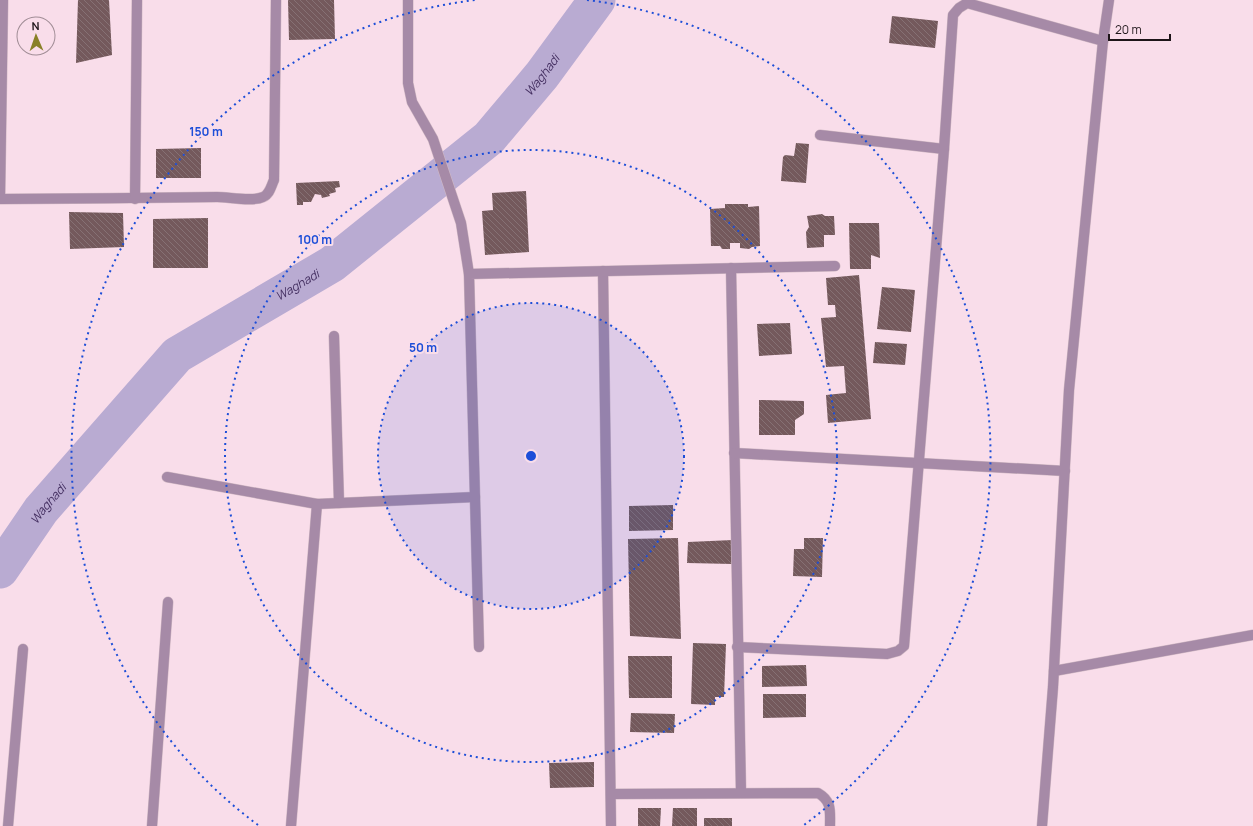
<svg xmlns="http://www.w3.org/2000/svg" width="1253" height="826" font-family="Manrope,sans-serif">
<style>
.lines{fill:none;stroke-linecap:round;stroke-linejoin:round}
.river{stroke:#b9abd2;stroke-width:37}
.building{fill:url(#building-back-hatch)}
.minor-casing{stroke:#d1b9c4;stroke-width:11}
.tertiary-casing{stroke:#d1b9c4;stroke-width:11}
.minor{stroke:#a68aa7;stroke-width:10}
.tertiary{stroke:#a68aa7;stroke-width:10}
.ring{fill:none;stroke:#1d4ed8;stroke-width:2;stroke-dasharray:2 4}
.labels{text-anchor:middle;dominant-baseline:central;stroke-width:4;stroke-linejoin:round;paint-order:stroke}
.water-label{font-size:12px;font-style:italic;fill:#453062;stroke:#f9ddea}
.centre{fill:#1d4ed8;stroke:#f9ddea;stroke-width:2}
.ring-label{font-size:12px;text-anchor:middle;font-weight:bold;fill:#1d4ed8;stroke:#f9ddea;stroke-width:4;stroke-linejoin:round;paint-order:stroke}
</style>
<defs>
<pattern id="building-back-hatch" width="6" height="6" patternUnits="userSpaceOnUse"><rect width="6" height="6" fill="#74595c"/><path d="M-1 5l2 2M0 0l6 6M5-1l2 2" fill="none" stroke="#867174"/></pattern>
</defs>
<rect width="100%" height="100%" fill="#f9ddea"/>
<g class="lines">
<path class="river" id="s1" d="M0,570L41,510L177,355L332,264L489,138L542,75L597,0"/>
</g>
<g class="building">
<polygon points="78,0 109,0 112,55 76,63"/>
<polygon points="288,0 334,0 335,39 289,40"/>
<polygon points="892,16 938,21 935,48 889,43"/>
<polygon points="796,143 809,144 806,183 781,181 783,157 785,155 794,156"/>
<polygon points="201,148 201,178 156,178 156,149"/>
<polygon points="339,181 340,187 335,188 336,192 329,194 330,196 322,198 321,195 315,194 311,202 303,202 303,205 297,205 296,183"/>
<polygon points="526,191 529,252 485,255 482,211 493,210 492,193"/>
<polygon points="725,204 748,204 748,207 759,206 760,246 752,247 749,249 740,248 740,243 730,243 730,249 722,249 720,246 711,246 710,209 725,208"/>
<polygon points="69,212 123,213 124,247 70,249"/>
<polygon points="822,214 825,216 834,216 835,235 824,235 824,247 807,248 806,232 809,227 807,216"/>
<polygon points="208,218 208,268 153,268 153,219"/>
<polygon points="849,223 879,223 880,258 871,255 871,269 850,269"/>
<polygon points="859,275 871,419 828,423 826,395 846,393 844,366 826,367 821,318 836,317 835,305 828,305 826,278"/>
<polygon points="882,287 915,290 911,332 877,329"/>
<polygon points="790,323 792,354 759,356 757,324"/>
<polygon points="875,342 907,344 905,365 873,363"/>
<polygon points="759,400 804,401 804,414 795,420 795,435 759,435"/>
<polygon points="673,505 673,530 629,531 629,506"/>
<polygon points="678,538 681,639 630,636 628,539"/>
<polygon points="804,538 823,538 822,577 793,576 794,549 804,549"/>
<polygon points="733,540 733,564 687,563 688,542"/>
<polygon points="693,643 726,644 724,697 715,697 715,705 691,704"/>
<polygon points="628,656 672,656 672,698 629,698"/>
<polygon points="806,665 807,686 762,687 762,666"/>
<polygon points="763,694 806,694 806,717 763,718"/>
<polygon points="631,713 675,714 674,733 630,732"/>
<polygon points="594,762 594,787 550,788 549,763"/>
<polygon points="638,808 661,808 660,826 638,826"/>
<polygon points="673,808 697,808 697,826 672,826"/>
<rect x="704" y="818" width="28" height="8"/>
</g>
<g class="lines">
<defs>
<g id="minor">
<path d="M3,0L0,199C72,199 145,198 217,197C229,197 253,202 263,197C270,194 271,186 274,180L276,0"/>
<polyline points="408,0 408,83 412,102 433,139 461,223 469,274"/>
<polyline points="820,135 944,149"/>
<polyline points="135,199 137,0"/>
<polyline points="731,268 741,792"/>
<polyline points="603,271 611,826"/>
<polyline points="334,336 339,503"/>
<polyline points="734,453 1065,471"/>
<polyline points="167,477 317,504 475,497"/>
<polyline points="479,647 469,274 835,266"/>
<polyline points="737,647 887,654 898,651 904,646 944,149 953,15 959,8 967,3 1103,41"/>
<polyline points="1054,671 1253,635"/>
<path d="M611,794L818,793C832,801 830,811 830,826"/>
<polyline points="8,826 23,649"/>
<polyline points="152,826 168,602"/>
<polyline points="291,826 317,504"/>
</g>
<polyline id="tertiary" points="1042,826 1053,687 1069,390 1103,41 1109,0"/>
</defs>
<use href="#minor" class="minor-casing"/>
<use href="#tertiary" class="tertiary-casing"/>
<use href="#minor" class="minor"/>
<use href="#tertiary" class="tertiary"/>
</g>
<circle cx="531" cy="456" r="153" fill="#1d4ed8" fill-opacity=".12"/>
<g class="ring">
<circle cx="531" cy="456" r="153"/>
<circle cx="531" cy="456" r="306"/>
<path d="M258 825A459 459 0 0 1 475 0M587 0A459 459 0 0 1 804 825"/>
</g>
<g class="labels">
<g class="water-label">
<text stroke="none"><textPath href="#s1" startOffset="742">Waghadi</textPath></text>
<text stroke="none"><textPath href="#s1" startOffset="418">Waghadi</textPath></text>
<text stroke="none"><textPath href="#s1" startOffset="82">Waghadi</textPath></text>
</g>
</g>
<circle cx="531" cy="456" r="6" class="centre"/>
<g class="ring-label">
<text x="206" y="136">150 m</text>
<text x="315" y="244">100 m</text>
<text x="423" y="352">50 m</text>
</g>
<g transform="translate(36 36) rotate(358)"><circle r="19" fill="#f9ddea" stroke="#a18d96"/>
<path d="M0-3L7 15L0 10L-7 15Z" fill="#898027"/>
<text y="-6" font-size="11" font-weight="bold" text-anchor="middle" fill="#1d1418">N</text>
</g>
<path d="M1109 34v6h61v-6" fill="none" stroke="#1d1418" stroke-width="2"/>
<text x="1115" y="34" font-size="12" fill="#1d1418" stroke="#f9ddea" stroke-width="3" paint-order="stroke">20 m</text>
</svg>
